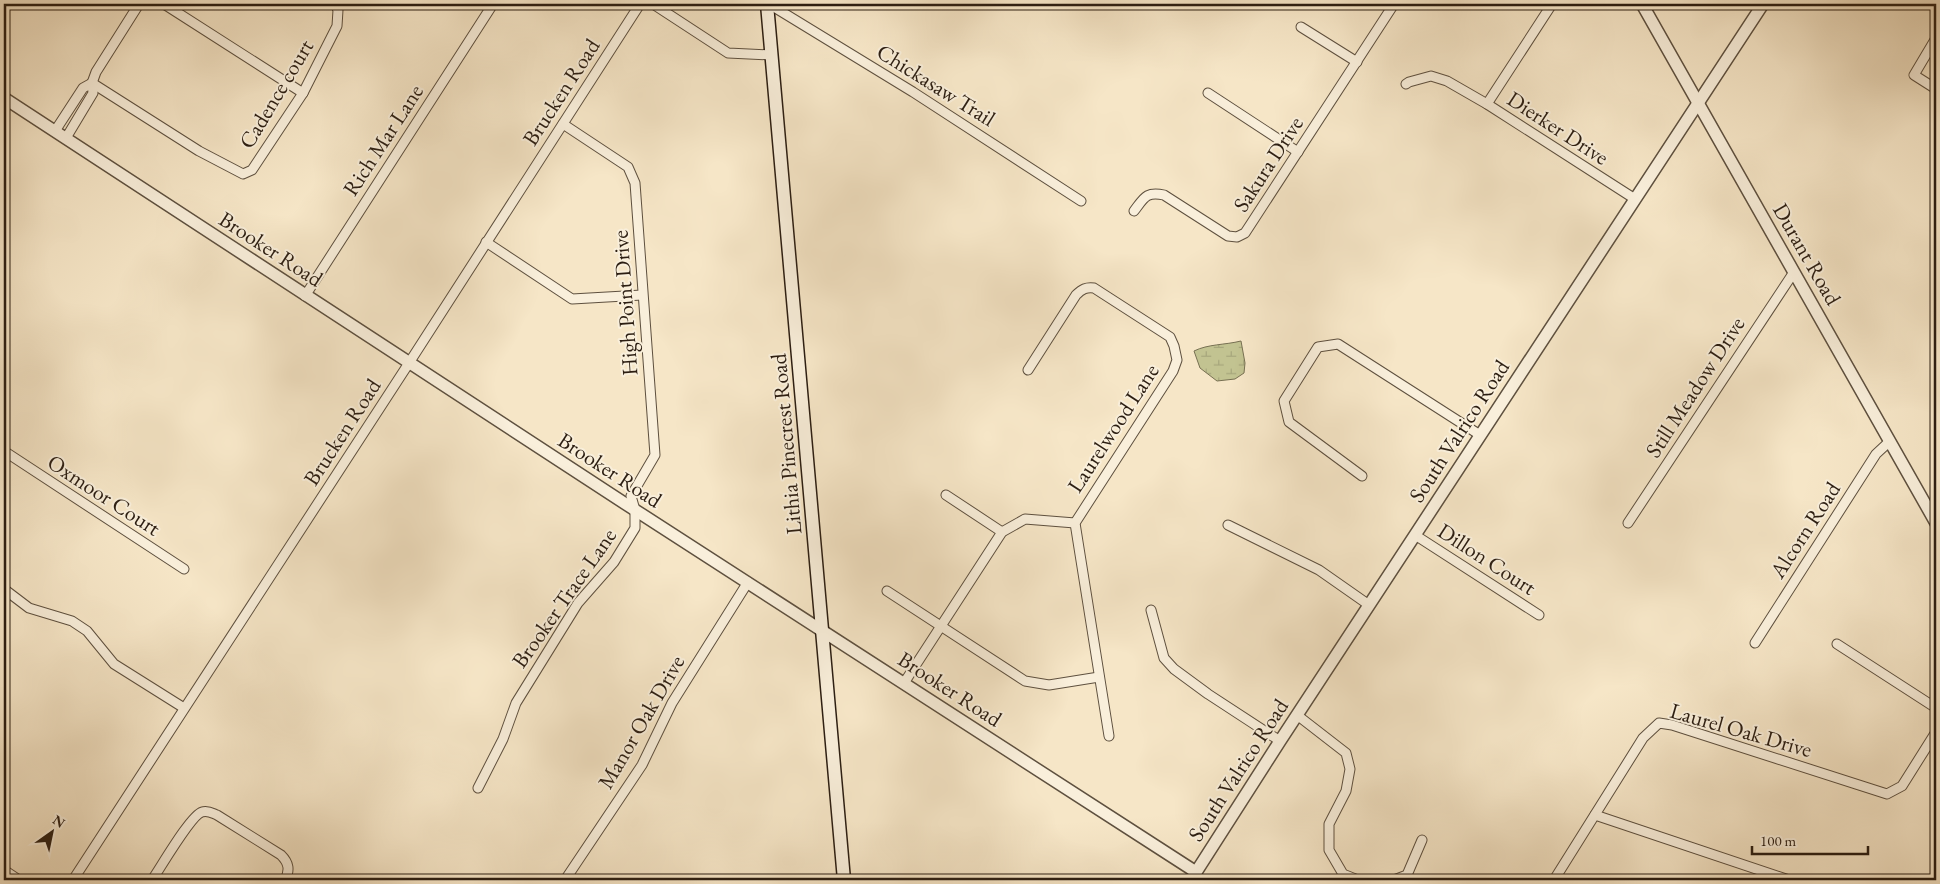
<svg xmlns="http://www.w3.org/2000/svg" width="1940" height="884" font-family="'EB Garamond',serif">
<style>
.wetland{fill:url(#wetland-marsh);stroke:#777052}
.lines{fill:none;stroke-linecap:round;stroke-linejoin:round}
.minor-casing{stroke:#5e503f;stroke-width:11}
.tertiary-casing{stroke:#5e503f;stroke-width:14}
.secondary-casing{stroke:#2c1e12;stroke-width:15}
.minor{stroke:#f9efdb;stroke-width:9}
.tertiary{stroke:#f9efdb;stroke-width:11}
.secondary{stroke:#f9efdb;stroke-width:12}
.labels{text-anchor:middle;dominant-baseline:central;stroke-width:4;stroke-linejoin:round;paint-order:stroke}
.street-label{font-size:22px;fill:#2c1e12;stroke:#f9efdb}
</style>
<defs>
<pattern id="wetland-marsh" width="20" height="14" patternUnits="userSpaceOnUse" patternTransform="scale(1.25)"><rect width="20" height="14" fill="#c2c391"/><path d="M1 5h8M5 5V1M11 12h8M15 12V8" fill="none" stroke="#a7a77c"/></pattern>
</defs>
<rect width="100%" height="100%" fill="#f6e6c7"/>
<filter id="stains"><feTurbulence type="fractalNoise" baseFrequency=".004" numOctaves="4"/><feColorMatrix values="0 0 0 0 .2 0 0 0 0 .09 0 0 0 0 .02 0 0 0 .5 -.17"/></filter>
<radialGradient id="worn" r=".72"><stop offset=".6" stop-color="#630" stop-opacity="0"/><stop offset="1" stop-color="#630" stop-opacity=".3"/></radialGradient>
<path class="wetland" d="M1241,341L1245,363L1244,373L1235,379L1217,381L1200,368L1194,351C1208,344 1225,345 1241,341Z"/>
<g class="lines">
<defs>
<g id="minor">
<polyline points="164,4 303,93"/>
<polyline points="653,4 728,53 772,55"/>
<polyline points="769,4 913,92 1081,201"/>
<polyline points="1301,27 1357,62"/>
<polyline points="1936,38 1914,75 1936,89"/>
<polyline points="92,83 199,151 243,174 252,170 303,93 337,26 338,10 335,4"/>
<polyline points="1406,84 1409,82 1431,76 1447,81 1487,104 1635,199"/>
<polyline points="1208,93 1298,152"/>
<polyline points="1487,104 1552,4"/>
<polyline points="55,131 83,88 92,83"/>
<polyline points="66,138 93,93 92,83 96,72 139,4"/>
<path d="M1134,211C1144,198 1146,191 1164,195L1228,236L1237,237L1245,233L1394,4"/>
<polyline points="486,242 572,299 642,295"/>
<polyline points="305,296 493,4"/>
<path d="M1028,370L1076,295C1082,289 1086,287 1094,288L1170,337L1174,346L1177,360L1173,371L1075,523L1109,736"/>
<polyline points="4,451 184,569"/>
<polyline points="1362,476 1289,422 1284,401 1318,347 1338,344 1480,435"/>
<polyline points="946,495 1002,532"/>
<polyline points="1628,523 1794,272"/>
<polyline points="1228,525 1319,570 1369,605"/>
<polyline points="1415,535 1539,615"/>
<polyline points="4,589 29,608 72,621 87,631 114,664 184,708"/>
<polyline points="887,591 1025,681 1049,685 1099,677"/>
<polyline points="1151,610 1164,658 1174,669 1208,694 1280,741"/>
<polyline points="1755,643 1876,454 1890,441"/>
<polyline points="1837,644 1936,708"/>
<polyline points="904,683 1002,532 1025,519 1075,523"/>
<polyline points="1297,715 1346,753 1350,769 1346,791 1329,824 1329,850 1343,874 1358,880"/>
<polyline points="478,788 503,739 516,703 578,603 614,562 635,528 635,510 631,496 655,455 635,183 628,167 563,124"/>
<polyline points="1595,815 1789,880"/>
<polyline points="4,870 19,880"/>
<polyline points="73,880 409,363 640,4"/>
<path d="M152,880C161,867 191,815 202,812C208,810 212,813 217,815L281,855C289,863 290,870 285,880"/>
<polyline points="565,880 642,765 672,703 748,582"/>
<polyline points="1394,880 1407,875 1422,840"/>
<polyline points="1554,880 1643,738 1659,723 1672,725 1887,794 1902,786 1936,732"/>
</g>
<g id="tertiary">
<polyline points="1642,4 1936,523"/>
<polyline points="4,98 635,510 1196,872"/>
<polyline points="1191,880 1280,741 1763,4"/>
</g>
<polyline id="secondary" points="767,4 844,880"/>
</defs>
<use href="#minor" class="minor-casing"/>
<use href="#tertiary" class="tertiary-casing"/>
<use href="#secondary" class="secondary-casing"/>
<use href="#minor" class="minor"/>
<use href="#tertiary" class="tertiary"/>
<use href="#secondary" class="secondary"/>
</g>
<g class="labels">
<g class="street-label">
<text transform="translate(936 85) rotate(32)">Chickasaw Trail</text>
<text transform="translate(561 92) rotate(-57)">Brucken Road</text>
<text transform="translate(276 94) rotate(-59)">Cadence court</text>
<text transform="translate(1558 128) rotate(33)">Dierker Drive</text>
<text transform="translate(383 140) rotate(-57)">Rich Mar Lane</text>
<text transform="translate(1268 164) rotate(-57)">Sakura Drive</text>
<text transform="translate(271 249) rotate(33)">Brooker Road</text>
<text transform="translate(1807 254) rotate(60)">Durant Road</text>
<text transform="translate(625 303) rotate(-94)">High Point Drive</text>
<text transform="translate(1695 387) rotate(-57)">Still Meadow Drive</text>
<text transform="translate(1113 428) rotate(-57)">Laurelwood Lane</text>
<text transform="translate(1459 431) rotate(-57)">South Valrico Road</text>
<text transform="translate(342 432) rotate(-57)">Brucken Road</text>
<text transform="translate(786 444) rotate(-95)">Lithia Pinecrest Road</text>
<text transform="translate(610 470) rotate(33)">Brooker Road</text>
<text transform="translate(104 495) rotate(33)">Oxmoor Court</text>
<text transform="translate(1805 530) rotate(-57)">Alcorn Road</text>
<text transform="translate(1487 559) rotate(33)">Dillon Court</text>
<text transform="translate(564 598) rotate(-55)">Brooker Trace Lane</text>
<text transform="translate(950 689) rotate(33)">Brooker Road</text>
<text transform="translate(641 722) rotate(-60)">Manor Oak Drive</text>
<text transform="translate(1741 730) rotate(16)">Laurel Oak Drive</text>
<text transform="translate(1238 770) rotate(-57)">South Valrico Road</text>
</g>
</g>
<rect width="1940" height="884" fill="none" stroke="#f6e6c7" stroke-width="20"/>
<rect x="5" y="5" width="1930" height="874" fill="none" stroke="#2c1e12" stroke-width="2.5"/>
<rect x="10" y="10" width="1920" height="864" fill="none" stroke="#2c1e12"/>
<g transform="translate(52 832) rotate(33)" stroke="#f9efdb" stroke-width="4" paint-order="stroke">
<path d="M0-4L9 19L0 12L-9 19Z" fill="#2c1e12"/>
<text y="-8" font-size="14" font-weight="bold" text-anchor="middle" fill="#2c1e12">N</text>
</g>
<path d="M1752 846v8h116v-8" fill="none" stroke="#2c1e12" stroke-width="2.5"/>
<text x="1760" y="846" font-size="15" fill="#2c1e12" stroke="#f9efdb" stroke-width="4" paint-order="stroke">100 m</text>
<rect width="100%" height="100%" filter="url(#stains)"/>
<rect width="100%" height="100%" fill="url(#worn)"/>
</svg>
